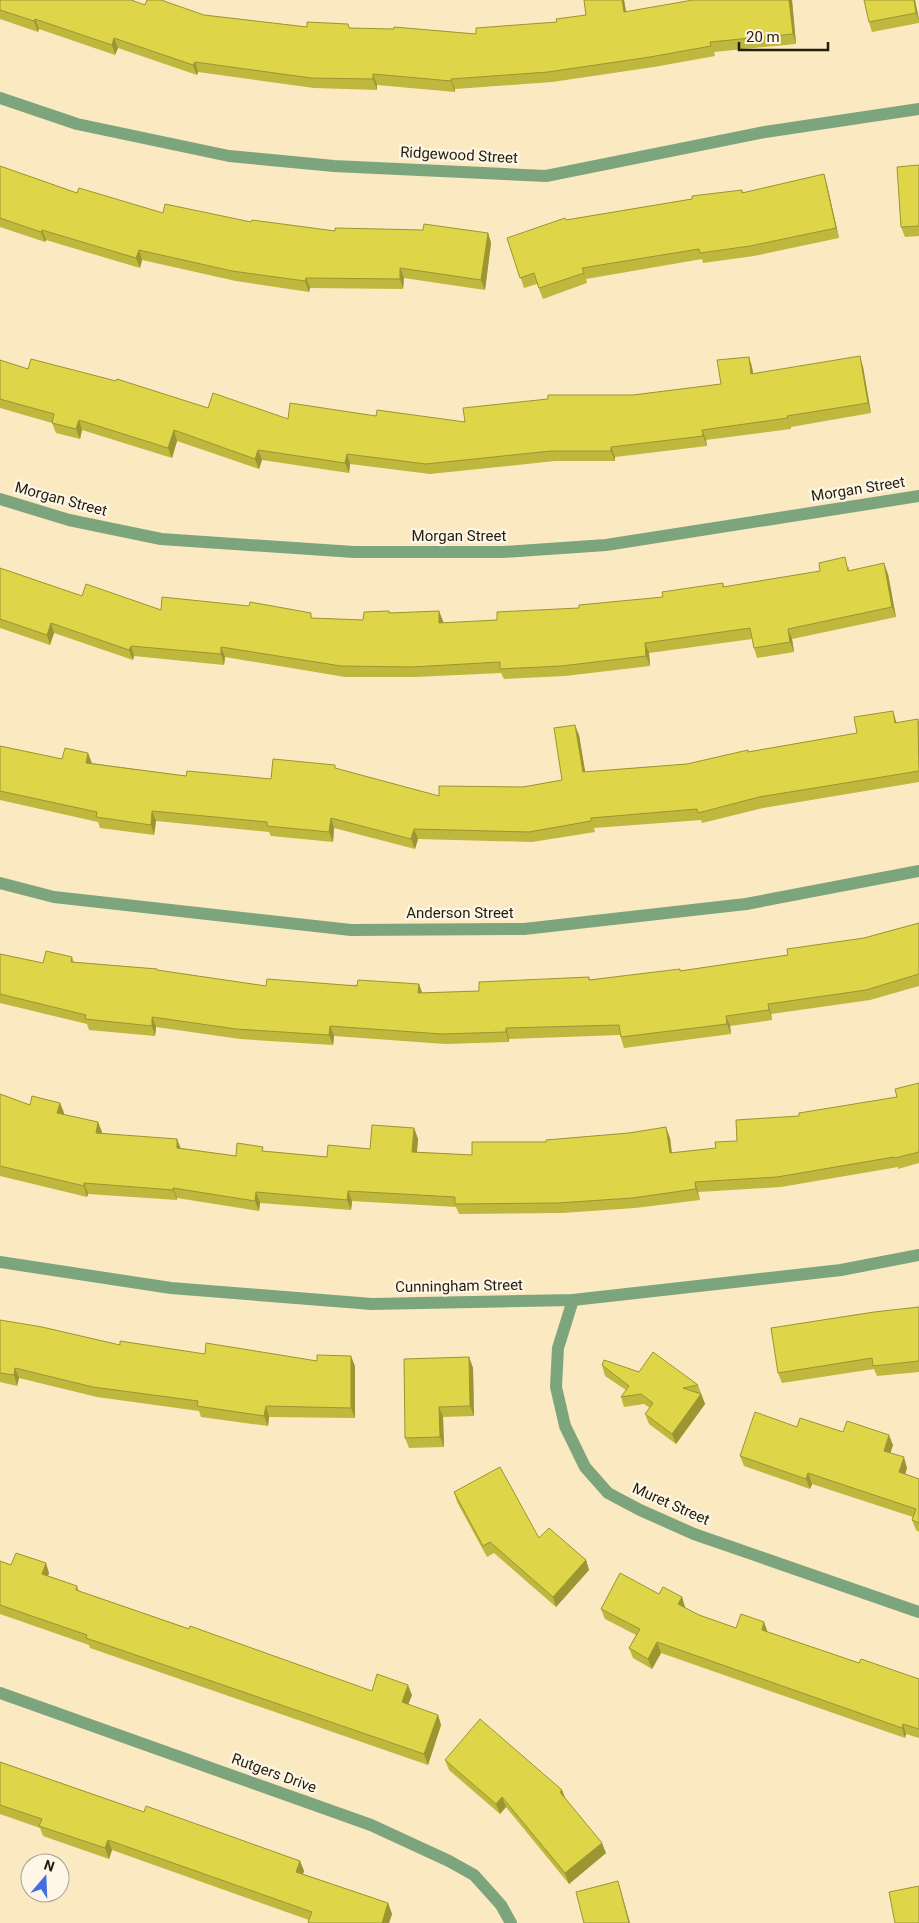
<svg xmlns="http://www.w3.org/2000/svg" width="919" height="1923" font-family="Roboto,sans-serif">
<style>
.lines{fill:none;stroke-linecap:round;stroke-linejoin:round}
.minor{stroke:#7ca57e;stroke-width:12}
.wall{fill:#bfb73e}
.shaded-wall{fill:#9b9532}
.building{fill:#ded548;stroke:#9b9532}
.labels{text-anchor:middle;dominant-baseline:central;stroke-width:4.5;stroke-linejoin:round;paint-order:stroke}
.street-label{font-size:15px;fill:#231d0e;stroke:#fef7e8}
</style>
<rect width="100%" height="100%" fill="#fbe9c2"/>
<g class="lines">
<g class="minor">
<polyline points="0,98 77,124 229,156 334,166 546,176 765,132 919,109"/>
<polyline points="0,499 69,520 161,539 354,552 503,552 606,545 919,496"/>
<polyline points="0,883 54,897 351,930 524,929 746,904 919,871"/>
<polyline points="0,1262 171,1288 372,1304 573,1300 841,1270 919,1255"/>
<polyline points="573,1300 558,1348 556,1387 565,1426 585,1467 608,1493 640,1510 694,1534 919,1612"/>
<polyline points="0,1693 371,1825 449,1861 474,1875 501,1905 511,1923"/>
</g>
</g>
<g class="wall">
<polygon points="0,0 145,5 204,15 307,27 350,28 476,34 557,22 586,15 584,0 624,0 626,12 792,0 796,44 714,52 715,56 654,67 552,82 455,89 455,92 377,85 377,90 314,88 198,72 197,75 118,48 115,55 39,29 38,32 0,19"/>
<polygon points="915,0 919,19 919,23 872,32 869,22"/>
<polygon points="919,165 919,236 905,237 901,227"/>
<polygon points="0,166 77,193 163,213 335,231 488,233 491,243 485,290 404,278 403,289 310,288 309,292 236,281 142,260 140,268 46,240 45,242 0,227"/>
<polygon points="824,174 827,185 839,238 754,256 703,263 702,259 586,279 587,283 543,299 537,284 524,288 507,238 566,220 692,199 742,190 743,193"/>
<polygon points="749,357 752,367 753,374 863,367 871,413 791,427 791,429 706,440 707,446 615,457 615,461 555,461 430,474 350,464 349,473 262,460 259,469 177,441 172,458 82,430 80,439 56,433 52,423 0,408 0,360 28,369 208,408 288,419 376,416 465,422 633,395 721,384"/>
<polygon points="849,567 849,570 888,574 896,617 792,639 794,652 757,658 754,648 752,639 649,653 650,666 565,676 504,679 501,673 415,677 345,677 225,657 224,665 134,656 133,660 54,633 50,645 0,628 0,568 82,596 161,610 313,618 363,620 389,611 390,613 439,611 443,623 497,620 663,597 723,583 724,587"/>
<polygon points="896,721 897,723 919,721 919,782 763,808 702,823 701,820 594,828 595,832 532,842 418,839 415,849 334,828 333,842 271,836 269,832 156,821 154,835 100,828 98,822 0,800 0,746 62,759 186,776 271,779 336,769 439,796 523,787 562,780 579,735 585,772 687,764 748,752 857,733"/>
<polygon points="919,923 919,986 870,1000 771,1014 772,1020 730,1026 731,1034 624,1048 620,1035 509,1039 509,1042 445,1044 334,1036 333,1045 240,1039 156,1027 155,1036 89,1030 87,1024 0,1003 0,954 43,963 72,957 74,962 157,969 158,971 266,986 419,984 422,993 479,991 680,971 788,955 864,938"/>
<polygon points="919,1083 919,1163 898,1169 898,1167 781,1187 698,1192 700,1200 635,1208 562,1213 459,1214 456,1207 352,1201 351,1210 260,1203 259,1211 177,1198 177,1200 88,1194 87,1197 0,1176 0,1094 30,1105 60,1103 64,1113 63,1115 98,1122 102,1133 181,1148 236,1156 265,1151 327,1157 370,1149 414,1128 418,1139 417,1152 472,1155 546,1142 670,1138 672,1153 716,1148 737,1141 799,1116 897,1097"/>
<polygon points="919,1307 919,1372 877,1376 874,1369 782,1383 778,1373"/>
<polygon points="0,1320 120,1345 205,1354 317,1361 355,1366 355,1418 269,1417 268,1426 201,1417 199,1411 97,1397 19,1378 17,1386 0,1382"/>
<polygon points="469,1357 473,1368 474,1416 443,1417 444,1447 409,1448 405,1438"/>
<polygon points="602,1365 639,1372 698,1385 705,1404 676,1444 649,1424 645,1414 650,1408 644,1404 624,1407 621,1397 626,1390 605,1376"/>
<polygon points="797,1427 843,1432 893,1445 890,1453 907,1468 905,1474 919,1479 919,1532 916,1530 912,1520 913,1517 812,1484 810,1489 744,1466 740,1456"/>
<polygon points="454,1492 539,1538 586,1560 589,1570 556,1607 494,1553 487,1557 457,1502"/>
<polygon points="0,1561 11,1565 49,1573 48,1576 77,1586 79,1591 372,1691 412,1695 408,1705 438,1715 441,1725 428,1765 90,1648 89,1645 0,1614"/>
<polygon points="659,1594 682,1597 685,1607 685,1608 699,1615 736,1628 768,1632 859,1663 919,1679 919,1738 906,1734 905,1738 661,1653 652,1669 633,1658 629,1648 636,1635 605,1619 601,1609"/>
<polygon points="445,1760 562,1790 565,1798 606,1853 569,1884 506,1807 500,1814 449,1770"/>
<polygon points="0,1762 144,1812 300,1861 304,1871 303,1874 388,1903 392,1914 389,1923 308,1923 309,1920 112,1850 109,1859 43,1836 40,1828 0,1814"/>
</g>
<g class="shaded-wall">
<polygon points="622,0 624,0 628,23 624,12"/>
<polygon points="789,0 792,0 796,44 793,34"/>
<polygon points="914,0 915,0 919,21 916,13"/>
<polygon points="35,19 39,29 38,32 34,21"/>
<polygon points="114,38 118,48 115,55 112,45"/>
<polygon points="195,62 198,72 197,75 193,65"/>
<polygon points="373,74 377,85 377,90 373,79"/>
<polygon points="451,79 455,89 455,92 451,81"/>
<polygon points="824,174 827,185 839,238 836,228"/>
<polygon points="42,230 46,240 45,242 41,232"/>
<polygon points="488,233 491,243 485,290 481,280"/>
<polygon points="139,250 142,260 140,268 136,258"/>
<polygon points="400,268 404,278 403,289 400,279"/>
<polygon points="306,278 310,288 309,292 305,281"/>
<polygon points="860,356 863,367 871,413 868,403"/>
<polygon points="749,357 752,367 755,384 751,374"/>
<polygon points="79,420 82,430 80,439 76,429"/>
<polygon points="174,430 177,441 172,458 168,448"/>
<polygon points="702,430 706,440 707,446 703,436"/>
<polygon points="611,447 615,457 615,461 611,451"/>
<polygon points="258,450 262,460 259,469 255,459"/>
<polygon points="347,454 350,464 349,473 345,463"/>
<polygon points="884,563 888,574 896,617 892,607"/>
<polygon points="439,611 443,621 443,634 439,623"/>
<polygon points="51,623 54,633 50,645 47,635"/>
<polygon points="788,629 792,639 794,652 790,642"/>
<polygon points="645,643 649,653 650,666 646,656"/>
<polygon points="131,646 134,656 133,660 129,650"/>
<polygon points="221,647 225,657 224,665 221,654"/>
<polygon points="893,711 896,721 898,733 895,723"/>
<polygon points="575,725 579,735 587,782 583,772"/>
<polygon points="88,753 92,763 90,773 86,763"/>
<polygon points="152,811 156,821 154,835 151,825"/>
<polygon points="331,818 334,828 333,842 329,832"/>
<polygon points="414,829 418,839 415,849 411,839"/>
<polygon points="419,984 423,995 418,993"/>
<polygon points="768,1004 771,1014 772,1020 769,1010"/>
<polygon points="726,1016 730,1026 731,1034 727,1024"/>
<polygon points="152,1017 156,1027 155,1036 152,1026"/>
<polygon points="330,1026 334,1036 333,1045 329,1035"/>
<polygon points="506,1028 509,1039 509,1042 506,1032"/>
<polygon points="60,1103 64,1113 61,1123 57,1113"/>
<polygon points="98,1122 102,1132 100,1143 96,1133"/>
<polygon points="666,1127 670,1138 673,1164 670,1153"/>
<polygon points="414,1128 418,1139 416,1162 412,1152"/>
<polygon points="177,1139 181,1149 177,1148"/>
<polygon points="695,1182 698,1192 700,1200 696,1189"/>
<polygon points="84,1183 88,1194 87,1197 84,1186"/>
<polygon points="173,1188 177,1198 177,1200 173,1190"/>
<polygon points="348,1191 352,1201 351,1210 347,1200"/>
<polygon points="256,1192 260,1203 259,1211 255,1201"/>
<polygon points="351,1356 355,1366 355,1418 351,1408"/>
<polygon points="469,1357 473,1368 474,1416 470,1406"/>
<polygon points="15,1368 19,1378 17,1386 14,1375"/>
<polygon points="701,1394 705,1404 676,1444 672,1434"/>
<polygon points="266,1406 269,1417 268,1426 264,1416"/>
<polygon points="439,1407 443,1417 444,1447 440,1437"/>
<polygon points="889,1435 893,1445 888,1461 884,1451"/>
<polygon points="904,1457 907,1468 903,1482 899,1472"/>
<polygon points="808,1473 812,1484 810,1489 806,1479"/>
<polygon points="586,1560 589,1570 556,1607 553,1597"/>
<polygon points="46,1563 49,1573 45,1584 42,1574"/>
<polygon points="682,1597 685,1607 682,1614 678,1604"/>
<polygon points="764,1622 768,1633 762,1630"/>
<polygon points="657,1642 661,1653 652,1669 648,1659"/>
<polygon points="408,1685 412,1695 405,1712 402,1702"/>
<polygon points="438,1715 441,1725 428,1765 424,1754"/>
<polygon points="903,1724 906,1734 905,1738 902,1728"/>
<polygon points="562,1790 566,1800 560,1792"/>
<polygon points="502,1797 506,1807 500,1814 496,1804"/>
<polygon points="108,1840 112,1850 109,1859 105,1848"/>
<polygon points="602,1843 606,1853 569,1884 565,1873"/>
<polygon points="300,1861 304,1871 300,1882 296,1872"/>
<polygon points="618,1881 621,1891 630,1923 629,1923"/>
<polygon points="388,1903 392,1914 389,1923 382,1923"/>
</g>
<g class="building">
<polygon points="0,0 131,0 145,5 147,0 161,0 204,15 307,27 307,22 348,24 349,28 394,29 394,27 476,34 476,28 557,22 556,19 586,15 584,0 622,0 624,12 693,0 789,0 793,34 710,42 711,46 650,57 548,72 451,79 451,81 373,74 373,79 311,78 195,62 193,65 114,38 112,45 35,19 34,21 0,10"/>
<polygon points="864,0 914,0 916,13 869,22"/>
<polygon points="919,165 919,226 901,227 897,167"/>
<polygon points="0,166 77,193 79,188 163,213 165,204 251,222 252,220 335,231 335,228 423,230 424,224 488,233 481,280 400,268 400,279 306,278 305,281 232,271 139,250 136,258 42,230 41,232 0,218"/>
<polygon points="824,174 836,228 750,246 700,253 699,249 582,268 584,273 539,288 534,273 520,278 507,238 565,218 566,220 692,199 692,196 742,190 742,193"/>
<polygon points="860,356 868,403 787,416 788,418 702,430 703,436 611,447 611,451 551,451 426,464 347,454 345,463 258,450 255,459 174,430 168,448 79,420 76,429 52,423 54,414 0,399 0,360 28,369 31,359 116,381 117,379 208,408 213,393 288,419 290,403 376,416 377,410 465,422 463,408 548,399 548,395 633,395 721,384 717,360 749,357 751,374"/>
<polygon points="845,557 848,571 884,563 892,607 788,629 790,642 754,648 750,628 645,643 646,656 561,666 500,669 500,662 412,667 341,666 221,647 221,654 131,646 129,650 51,623 47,635 0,619 0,568 82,596 86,584 161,610 162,597 249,606 250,602 311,613 311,618 363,620 364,612 389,611 389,613 439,611 439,623 497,620 497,612 579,608 579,605 663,597 662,592 723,583 723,587 820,571 819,563"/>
<polygon points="893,711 895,723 918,719 919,771 759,797 698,813 697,809 591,818 591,821 529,832 414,829 411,839 331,818 329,832 267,826 267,822 152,811 151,825 96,817 97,812 0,791 0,746 62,759 65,748 88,753 86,763 186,776 187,771 271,779 273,759 335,765 335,768 439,796 439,786 523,787 562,780 554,728 575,725 583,772 687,764 748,750 748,752 857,733 854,717"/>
<polygon points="919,923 919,974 866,990 768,1004 769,1010 726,1016 727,1024 621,1037 619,1025 506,1028 506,1032 442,1034 330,1026 329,1035 236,1029 152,1017 152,1026 85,1019 86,1015 0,994 0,954 43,963 46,951 72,957 71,962 157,969 157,970 266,986 267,979 357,986 358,980 419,984 418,993 479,991 479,982 589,977 589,980 680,969 680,971 788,955 787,949 864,938"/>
<polygon points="919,1083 919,1152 895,1158 894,1157 777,1177 695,1182 696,1189 632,1198 558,1203 455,1204 455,1197 348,1191 347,1200 256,1192 255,1201 173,1188 173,1190 84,1183 84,1186 0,1166 0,1094 30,1105 32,1096 60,1103 57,1113 98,1122 96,1133 177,1139 177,1148 236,1156 237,1143 263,1147 262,1151 327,1157 328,1145 370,1149 372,1125 414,1128 412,1152 472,1155 472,1142 546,1142 546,1140 629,1133 666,1127 670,1153 716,1148 715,1142 737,1141 736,1120 799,1116 799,1113 897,1097 895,1089"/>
<polygon points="919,1307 919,1361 873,1366 872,1358 778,1373 771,1328 874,1312"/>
<polygon points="0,1320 42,1327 120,1345 120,1341 205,1354 206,1343 317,1361 317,1355 351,1356 351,1408 266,1406 264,1416 197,1406 198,1401 93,1387 15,1368 14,1375 0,1373"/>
<polygon points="653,1352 698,1385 683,1388 701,1394 672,1434 645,1414 653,1403 641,1394 621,1397 629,1386 602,1365 604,1360 639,1372"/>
<polygon points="469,1357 470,1406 439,1407 440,1437 405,1438 404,1359"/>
<polygon points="755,1412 797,1427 800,1418 843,1432 847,1421 889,1435 884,1451 904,1457 899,1472 919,1479 919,1523 912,1520 916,1509 808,1473 806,1479 740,1456"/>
<polygon points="500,1467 539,1538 549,1528 586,1560 553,1597 490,1542 483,1546 454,1492"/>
<polygon points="16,1553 46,1563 42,1574 77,1586 76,1590 189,1629 190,1626 372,1691 377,1674 408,1685 402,1702 438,1715 424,1754 86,1638 87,1635 0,1605 0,1561 11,1565"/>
<polygon points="620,1573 659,1594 663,1587 682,1597 678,1604 699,1615 736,1628 741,1614 764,1622 762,1630 859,1663 861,1659 919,1679 919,1729 903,1724 902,1728 657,1642 648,1659 629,1648 640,1629 601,1609"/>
<polygon points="480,1719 562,1790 560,1792 602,1843 565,1873 502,1797 496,1804 445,1760"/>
<polygon points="0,1762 144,1812 146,1806 300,1861 296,1872 388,1903 382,1923 310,1923 308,1922 312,1912 108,1840 105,1848 39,1826 42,1819 0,1805"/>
<polygon points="618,1881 629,1923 584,1923 576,1892"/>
<polygon points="919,1886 919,1923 895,1923 889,1892"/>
</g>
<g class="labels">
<g class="street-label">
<text transform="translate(459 155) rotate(3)">Ridgewood Street</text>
<text transform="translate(858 489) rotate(-9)">Morgan Street</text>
<text transform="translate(61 499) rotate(15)">Morgan Street</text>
<text x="459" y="536">Morgan Street</text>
<text x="460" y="913">Anderson Street</text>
<text transform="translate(459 1286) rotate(-1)">Cunningham Street</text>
<text transform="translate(671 1504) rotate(24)">Muret Street</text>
<text transform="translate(274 1773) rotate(20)">Rutgers Drive</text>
</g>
</g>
<g transform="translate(45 1878) rotate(19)"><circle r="24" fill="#fef7e8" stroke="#a6a091"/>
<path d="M0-4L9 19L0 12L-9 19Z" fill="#446ddf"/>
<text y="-8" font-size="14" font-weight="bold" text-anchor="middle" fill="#231d0e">N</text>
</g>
<path d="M739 42v8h89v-8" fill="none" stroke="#231d0e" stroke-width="2.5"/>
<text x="746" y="42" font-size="15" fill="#231d0e" stroke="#fef7e8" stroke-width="4" paint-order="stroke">20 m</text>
</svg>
